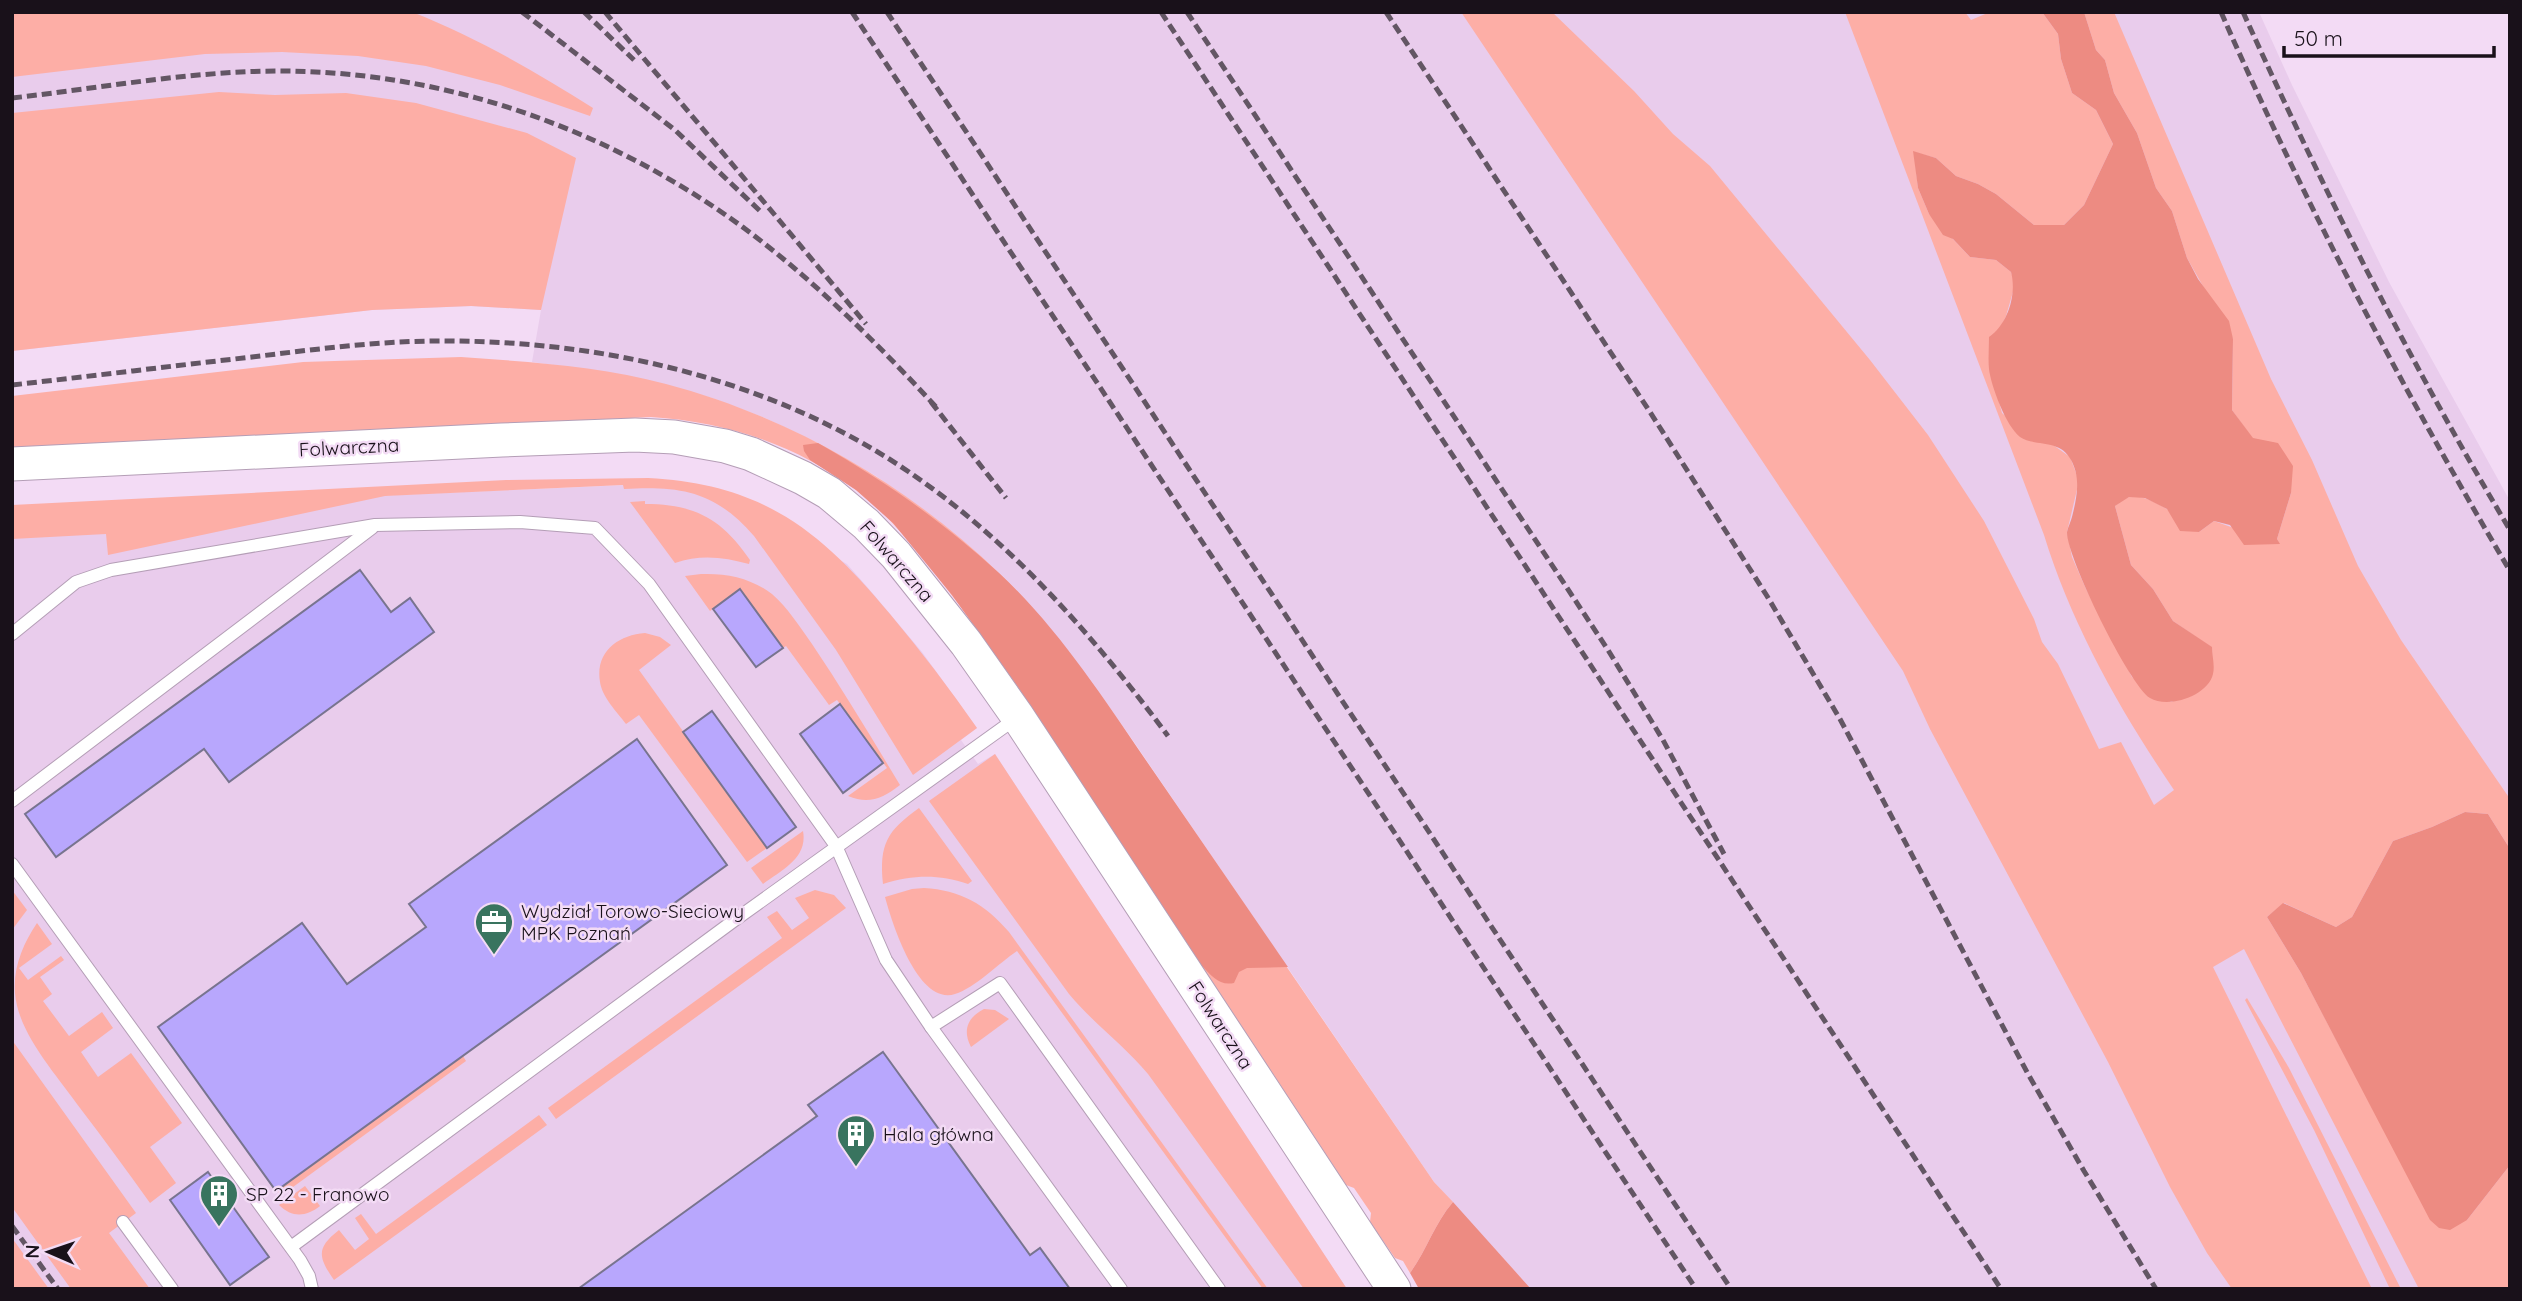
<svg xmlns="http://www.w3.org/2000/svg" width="2522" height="1301" font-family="Quicksand,sans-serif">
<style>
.built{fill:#e9ccec}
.green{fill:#fdaea6}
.forest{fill:#ed8b82}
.building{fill:#b8a7fd;stroke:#78748f;stroke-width:2}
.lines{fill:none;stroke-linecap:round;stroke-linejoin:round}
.service-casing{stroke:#b49eb6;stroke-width:14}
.tertiary-casing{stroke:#b49eb6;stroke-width:35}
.service{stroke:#fff;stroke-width:12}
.tertiary{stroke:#fff;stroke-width:33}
.rail{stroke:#635664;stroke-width:5;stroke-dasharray:10 5;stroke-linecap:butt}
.labels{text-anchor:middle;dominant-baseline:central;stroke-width:5;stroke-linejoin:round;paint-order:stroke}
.street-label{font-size:19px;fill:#19111a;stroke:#f3dbf5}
.poi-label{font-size:19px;fill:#19111a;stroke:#f3dbf5;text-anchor:start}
</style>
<rect width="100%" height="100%" fill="#f3dbf5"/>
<g class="built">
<polygon points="12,12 2259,12 2292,85 2389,282 2510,501 2510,1289 1531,1289 1434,1182 1134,742 1093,684 1049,628 1000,575 939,521 876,476 818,443 765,418 712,398 624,375 532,362 541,310 471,306 372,310 12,351"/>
<polygon points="672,483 722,493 847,564 869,589 922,652 977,728 961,740 978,764 995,754 1347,1289 12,1289 12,512"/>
</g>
<g class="green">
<path d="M12,12H412C476,37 534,71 593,108L590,116L500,85L426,66L358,56L282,52L205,54L12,77Z"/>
<path d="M1461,12H1552L1634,91L1673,134L1710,166L1870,360L1928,435L1984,521L2034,619L2042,642L2058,664L2099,749L2121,742L2154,805L2174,790C2121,712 2072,626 2044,535L1845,12H1965L1971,20L1990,12H2042L2058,34L2061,59L2072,93L2096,110L2113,144L2084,205L2064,225H2034L1996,194L1978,184L1956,176L1936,158L1914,152L1918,188L1929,214L1970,257L1996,260L2011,272L2015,285L2006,316L1999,331L1996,391L2002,413L2033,441L2049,442L2070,457L2079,481L2067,532L2072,557L2086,589L2132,677L2171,702C2208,689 2213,689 2212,648L2173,621L2153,589L2131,565L2115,506C2119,503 2125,498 2129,497C2150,492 2183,521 2199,532L2214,521L2279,544L2277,539L2291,493L2232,410L2233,339L2187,258L2172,211L2156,188L2137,133L2114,93L2105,60L2096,50L2084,12H2114L2271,379L2312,460L2358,566L2401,640L2510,799V849L2488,814L2465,812L2432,827L2393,841L2352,917L2336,927L2284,903L2267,917L2301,973L2386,1134L2467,1220L2510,1165V1289H2419L2244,949L2213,967L2372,1289H2232L2207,1253L2170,1187L2108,1062L1930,729L1903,671Z"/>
<polygon points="219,92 275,95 346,93 416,103 527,133 576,158 541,310 471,306 372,310 12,351 12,113"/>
<path d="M461,357C530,362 599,366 666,384C791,417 908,485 1000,574C1035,607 1064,646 1093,684L1434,1182L1453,1202C1434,1224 1427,1250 1410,1273L1403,1261L1395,1258L1370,1222L1371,1213L1354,1188L1346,1185C1256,1048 1166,911 1076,775C1033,709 989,642 940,580C915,548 889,515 856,490C795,444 726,422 651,417L12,447V396L303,362Z"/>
<path d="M648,478C762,484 819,529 890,614C921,651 950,689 977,728L913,775L836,650L754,536C715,491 681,486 624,489L623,485L385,496L108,555L106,534L12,539V505L506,480Z"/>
<path d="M645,501V504C695,504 722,519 750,560L749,564C724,557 700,554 675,563L630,502Z"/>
<path d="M701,574C727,573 751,578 772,594C788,608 800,627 812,644C843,690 871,737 900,785C883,798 869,805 848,796L887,768L837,700L829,705L786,646L783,648L740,589L710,611L685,576Z"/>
<path d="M645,633L660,637L671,645L639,670L767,848L747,862L639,715L626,724C617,712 602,697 600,682C595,652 618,635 645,633Z"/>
<path d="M995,754L1347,1289H1304L1148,1074C1124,1045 1093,1023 1069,994L929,801Z"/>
<path d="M919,808L972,881L968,884C938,874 913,875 883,884C879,844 887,831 919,808Z"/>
<path d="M803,831C808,858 782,870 763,884L751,868Z"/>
<path d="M924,888C960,890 985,904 1009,932L1268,1289H1263L1017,951C999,963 975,988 955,994C918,1006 892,923 885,897L912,889Z"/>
<polygon points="12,890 27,910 12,930"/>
<polygon points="815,890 834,895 846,908 556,1119 548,1108 782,938 767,917 777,911 792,930 809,918 795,898"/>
<path d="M37,923L52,944L19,968L28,980L61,956L64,960L40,977L52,994L43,1001L69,1036L102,1012L113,1028L81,1052L98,1077L131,1053L182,1123L150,1147L176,1183L150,1203C127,1171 104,1139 80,1108C57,1075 18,1034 15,993C13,967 23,944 37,923Z"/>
<polygon points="2247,998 2289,1068 2401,1289 2390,1289 2314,1130 2245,1000"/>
<path d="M984,1009L995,1010L1009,1019L971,1047C962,1030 968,1017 984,1009Z"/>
<polygon points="12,1040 136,1213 109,1233 150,1289 71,1289 12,1207"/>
<polygon points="463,1056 466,1061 282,1195 276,1191"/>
<path d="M539,1115L547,1125L334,1280C318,1257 316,1248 339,1230L355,1250L369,1239L355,1218L361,1214L376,1234Z"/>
<path d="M305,1186L320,1206C306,1217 292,1218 279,1205Z"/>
<polygon points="12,1238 49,1289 12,1289"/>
</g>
<g class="forest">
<path d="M2042,12H2084L2096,50L2105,60L2114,93L2137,133L2156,188L2172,211L2187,258L2198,279L2229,321L2233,339L2232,410L2253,438L2278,443L2293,466L2291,493L2277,539L2280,544L2244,545L2230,525L2214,521L2199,532L2180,531L2167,509L2145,498L2129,497L2115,506L2131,565L2153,589L2173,621L2212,647C2212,655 2215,666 2213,674C2208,696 2168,709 2150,698C2129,685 2066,556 2067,532C2068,527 2071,521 2072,517C2077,497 2081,478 2071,460C2060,438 2034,447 2020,437C2006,426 1991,386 1989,369C1988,359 1989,348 1989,337C2008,324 2017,294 2011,272L1996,260L1970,257L1953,239L1943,235L1929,214L1918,188L1913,151L1936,158L1956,176L1978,184L1996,194L2034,225H2064L2084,205L2113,144L2096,110L2072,93L2061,59L2058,34Z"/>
<path d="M818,443C885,481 942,521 999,573C1056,626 1100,693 1143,756C1192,827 1240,897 1288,967L1247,968L1239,972L1234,983C1219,986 1212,976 1202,966L1018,687L952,595L893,523L856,490L810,460L804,451L803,445Z"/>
<polygon points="2465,812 2488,814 2510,849 2510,1165 2467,1220 2450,1230 2439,1228 2430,1220 2301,973 2267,917 2283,903 2336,927 2352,917 2393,841 2432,827"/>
<path d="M1453,1202L1531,1289H1419L1410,1273C1427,1250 1434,1224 1453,1202Z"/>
</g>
<g class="building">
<polygon points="360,570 391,612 410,598 434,632 229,782 204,749 56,857 25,814"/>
<polygon points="740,589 783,648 756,667 713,609"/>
<polygon points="840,704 883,763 843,793 800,734"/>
<polygon points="712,711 796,827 767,848 683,732"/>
<polygon points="637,739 727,865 276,1191 158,1027 302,923 347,984 426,927 409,904"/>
<polygon points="883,1052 1030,1255 1040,1248 1070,1289 578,1289 817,1116 808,1105"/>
<polygon points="208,1172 269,1257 230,1285 170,1200"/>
</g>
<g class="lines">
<defs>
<g id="service">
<polyline points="12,634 76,582 111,570 375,525 520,522 595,528 649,584 836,846 886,960 931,1027 1000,983 1219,1289"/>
<polyline points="12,801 372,528"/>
<polyline points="12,864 300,1260 309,1276 312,1289"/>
<polyline points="931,1027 1121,1289"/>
<polyline points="123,1222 172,1289"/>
<polyline points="291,1247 732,922 1018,717"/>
</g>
<polyline id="tertiary" points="12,464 502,440 635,435 674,437 725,446 751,454 803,478 829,493 866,524 896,555 966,643 1018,717 1394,1289"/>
</defs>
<use href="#service" class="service-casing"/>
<use href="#tertiary" class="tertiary-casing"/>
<use href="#service" class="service"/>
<use href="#tertiary" class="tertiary"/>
<g class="rail">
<polyline points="522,12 675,130 760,211"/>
<polyline points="584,12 634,60"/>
<polyline points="605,12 866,324"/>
<polyline points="852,12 1696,1289"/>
<polyline points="887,12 1731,1289"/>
<polyline points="1161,12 2001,1289"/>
<polyline points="1187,12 1608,650 1663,740 1724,854"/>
<polyline points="1386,12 1650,412 1767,596 1840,719 2028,1074 2084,1171 2156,1289"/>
<path d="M2221,12C2305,204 2403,390 2510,571"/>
<path d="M2243,12C2323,189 2410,363 2510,530"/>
<path d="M12,98C101,88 191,71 280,71C447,71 610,130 744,228C814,280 878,344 937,408"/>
<path d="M12,385C92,376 172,366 252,357C318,349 385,340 453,341C612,342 777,382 909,472C1012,542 1095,638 1168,736"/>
<polyline points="931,402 1006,498"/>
<polyline points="12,1226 58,1289"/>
</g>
</g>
<defs>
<symbol id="office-pin" viewBox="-11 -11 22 30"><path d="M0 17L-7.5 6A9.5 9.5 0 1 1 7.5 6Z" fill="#39745f" stroke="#f3dbf5"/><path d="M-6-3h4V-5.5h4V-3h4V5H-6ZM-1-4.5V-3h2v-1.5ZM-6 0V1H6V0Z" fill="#fff"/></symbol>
<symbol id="building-pin" viewBox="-11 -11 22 30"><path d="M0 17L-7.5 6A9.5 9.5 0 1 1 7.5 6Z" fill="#39745f" stroke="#f3dbf5"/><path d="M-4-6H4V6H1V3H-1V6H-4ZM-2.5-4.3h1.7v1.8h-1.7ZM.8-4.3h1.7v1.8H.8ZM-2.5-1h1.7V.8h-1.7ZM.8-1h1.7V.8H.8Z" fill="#fff"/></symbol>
</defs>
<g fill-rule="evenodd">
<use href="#office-pin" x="472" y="900" width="44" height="60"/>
<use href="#building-pin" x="834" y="1112" width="44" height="60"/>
<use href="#building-pin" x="197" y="1172" width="44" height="60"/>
</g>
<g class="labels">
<g class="street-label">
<text transform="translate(349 447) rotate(-3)">Folwarczna</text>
<text transform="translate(897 561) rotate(49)">Folwarczna</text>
<text transform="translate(1221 1025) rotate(57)">Folwarczna</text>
</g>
<g class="poi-label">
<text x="521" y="911">Wydział Torowo-Sieciowy<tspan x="521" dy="22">MPK Poznań</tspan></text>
<text x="883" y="1134">Hala główna</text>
<text x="246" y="1194">SP 22 - Franowo</text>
</g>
</g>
<rect width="2522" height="1301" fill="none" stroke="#19111a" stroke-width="28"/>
<g transform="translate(49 1252) rotate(272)" stroke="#f3dbf5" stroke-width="5" paint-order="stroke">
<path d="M0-5L12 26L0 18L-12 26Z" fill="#19111a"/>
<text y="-10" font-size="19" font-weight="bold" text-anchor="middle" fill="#19111a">N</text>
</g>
<path d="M2284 46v10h210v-10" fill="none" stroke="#19111a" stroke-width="3.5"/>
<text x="2294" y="46" font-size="21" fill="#19111a" stroke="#f3dbf5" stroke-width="5" paint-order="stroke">50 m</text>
</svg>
